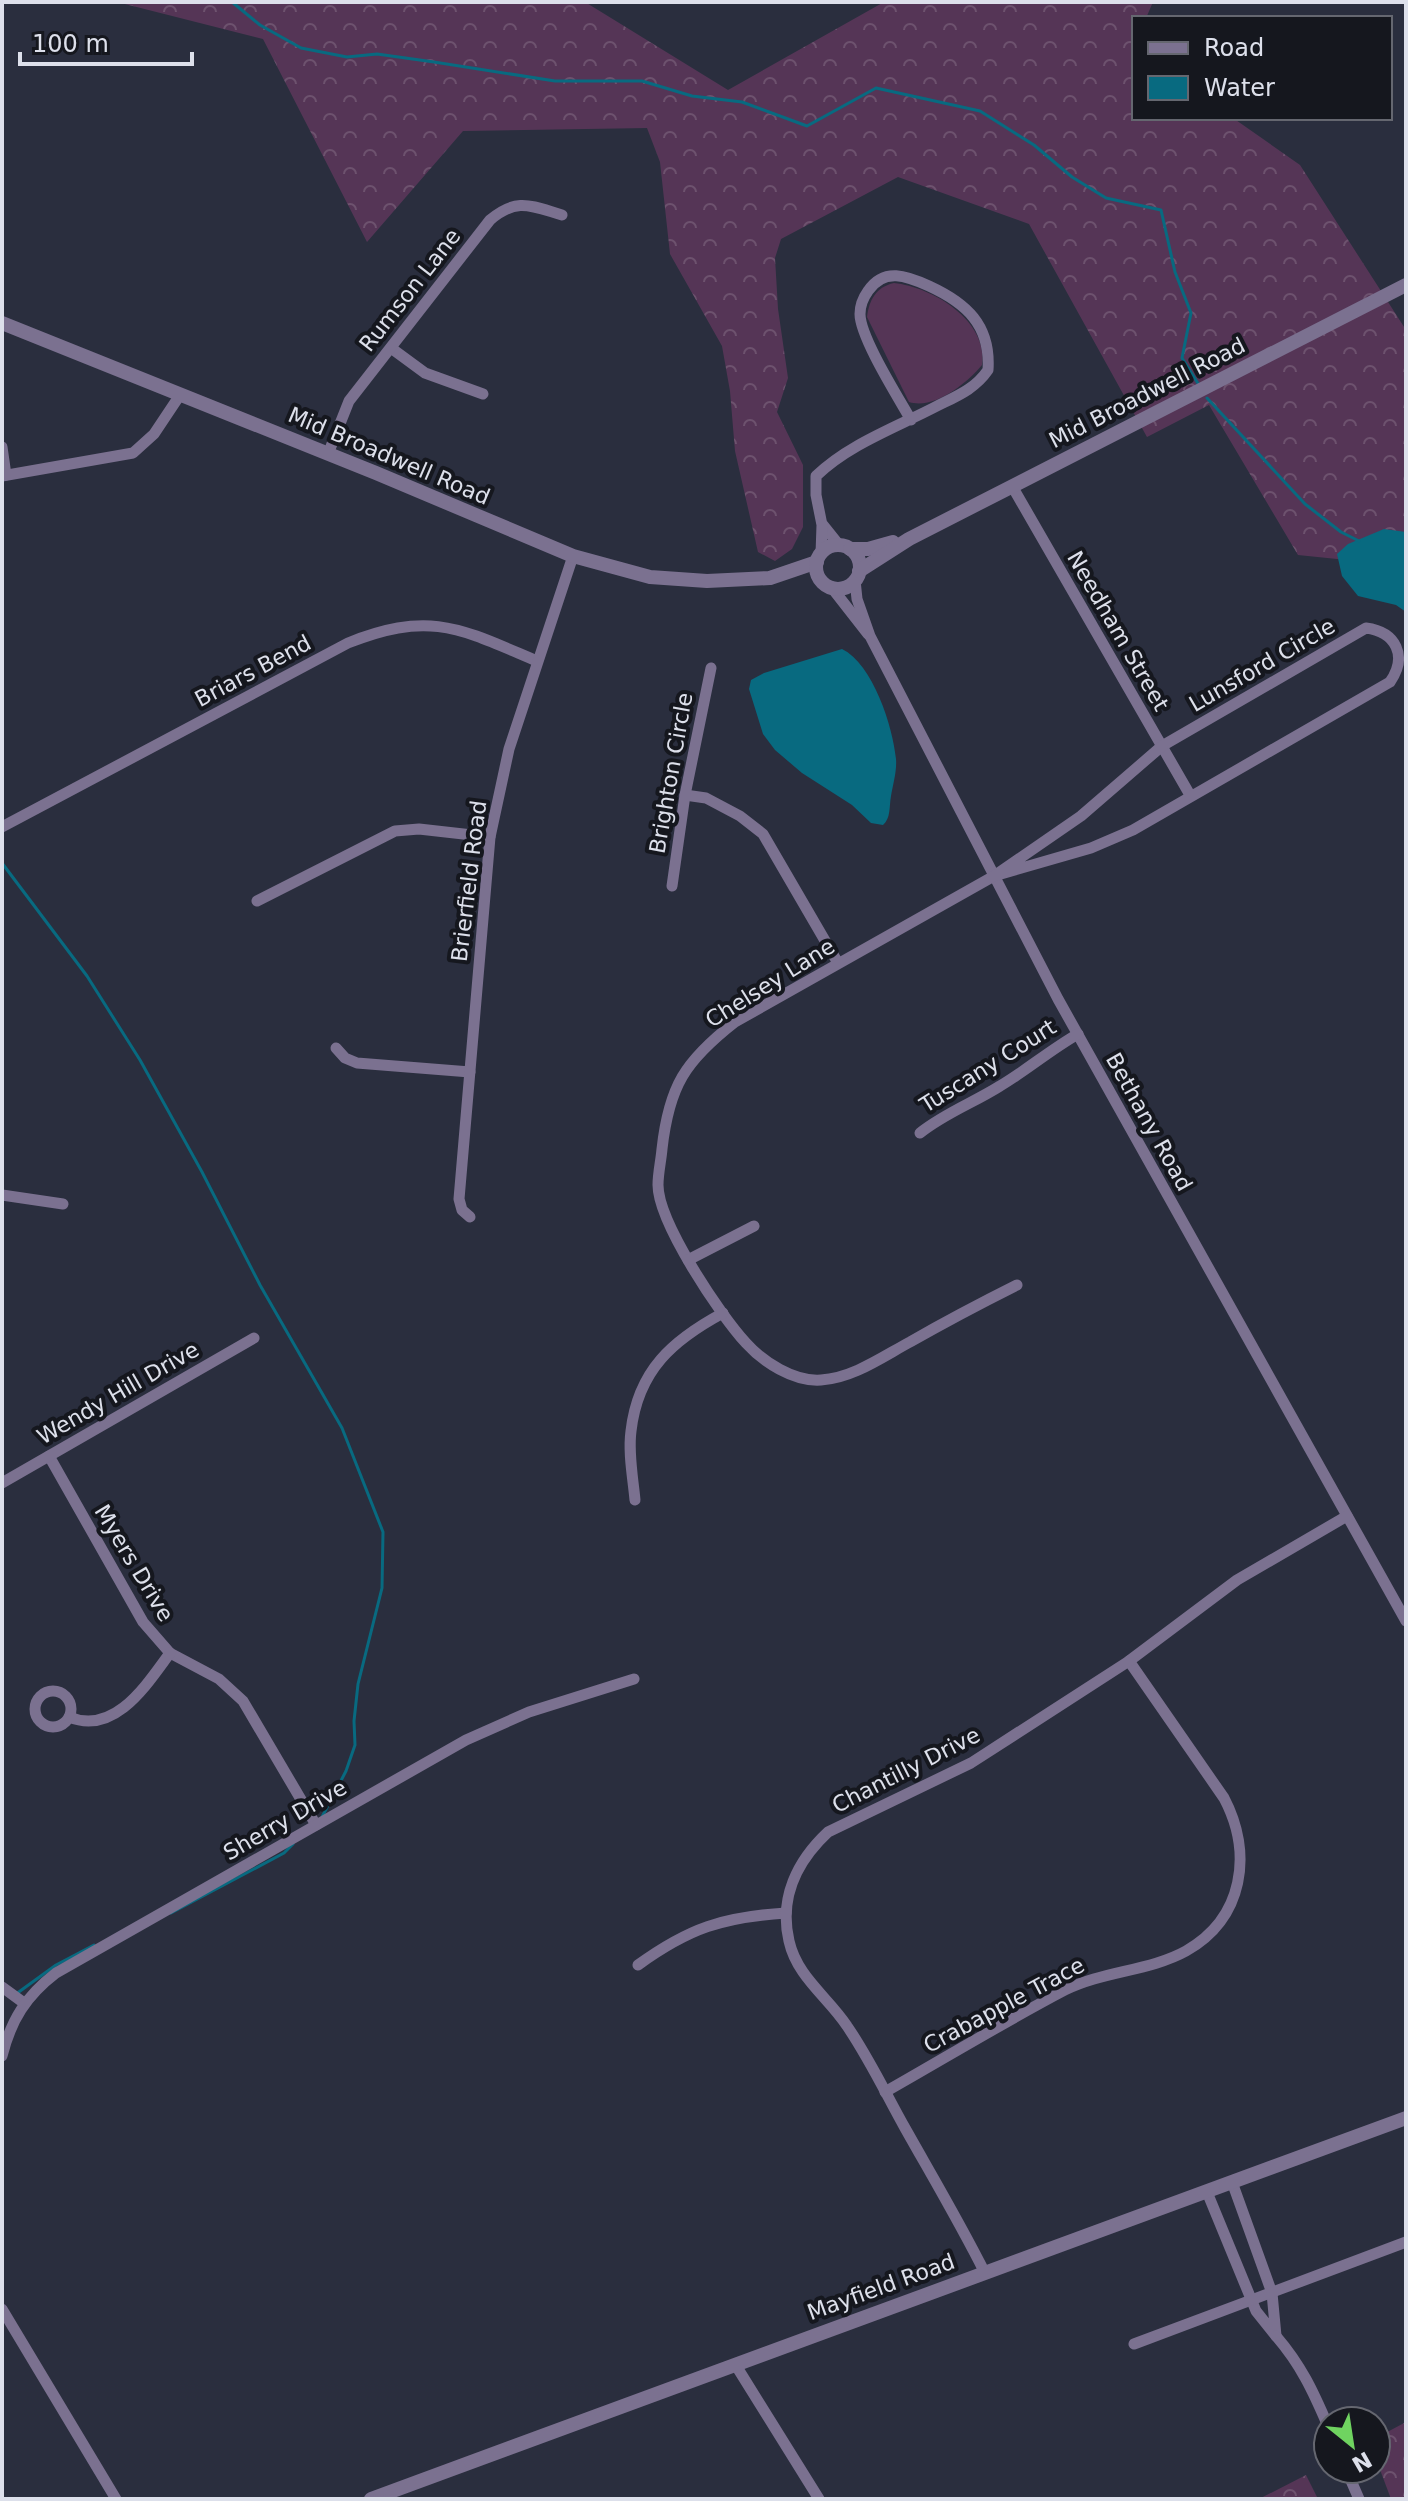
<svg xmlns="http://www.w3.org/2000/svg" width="1408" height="2501" font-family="'DejaVu Sans',sans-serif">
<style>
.grass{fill:#553556}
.forest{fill:url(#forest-crowns)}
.water{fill:#086a80}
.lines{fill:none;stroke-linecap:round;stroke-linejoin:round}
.stream{stroke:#086a80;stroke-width:3}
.minor{stroke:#7b7190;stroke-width:11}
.tertiary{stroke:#7b7190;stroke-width:14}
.labels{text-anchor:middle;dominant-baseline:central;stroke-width:8;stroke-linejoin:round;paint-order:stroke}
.street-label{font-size:22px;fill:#dde0eb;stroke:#15171e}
</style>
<defs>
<pattern id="forest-crowns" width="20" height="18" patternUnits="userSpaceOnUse" patternTransform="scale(2)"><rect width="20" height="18" fill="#553556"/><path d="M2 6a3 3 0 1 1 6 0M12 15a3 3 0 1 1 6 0" fill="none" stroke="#6d526e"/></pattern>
</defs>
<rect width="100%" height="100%" fill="#2a2e3e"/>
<path class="grass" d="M894,283C932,287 988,320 982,365C967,383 934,410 909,402L867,317C869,300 876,287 894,283Z"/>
<g class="forest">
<polygon points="117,2 585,2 728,90 884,2 1153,2 1146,18 1134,18 1134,118 1233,118 1300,165 1406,330 1406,566 1298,555 1209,405 1147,437 1029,224 898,177 781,239 775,258 778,309 788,378 777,412 803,465 803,527 792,549 775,561 758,552 735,451 730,391 722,346 670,254 660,162 647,128 463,131 367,242 263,39"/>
<polygon points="1406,2422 1406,2499 1391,2499 1376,2459 1376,2438"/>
<polygon points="1306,2475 1318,2499 1259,2499"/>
</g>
<g class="water">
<polygon points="1384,529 1406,532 1406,612 1396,605 1358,596 1342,576 1337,554 1348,544"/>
<path d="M842,649C873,664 893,727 896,759C897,771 893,784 891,796C889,807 891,818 883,825L871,823L852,805L802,773L775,750L763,734L749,689L751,680L764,673Z"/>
</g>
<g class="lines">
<g class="stream">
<polyline points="232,2 260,25 301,48 347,57 377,54 434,62 555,81 642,81 692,96 742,102 807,126 876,88 980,111 1034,145 1072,177 1106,198 1161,210 1175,272 1191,313 1182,358 1199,385"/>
<polyline points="1207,398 1305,504 1341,532 1359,541"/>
<polyline points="2,863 87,976 140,1060 202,1172 260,1285 342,1428 383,1532 382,1588 358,1684 354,1721 355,1745 346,1771 322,1817"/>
<polyline points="171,1913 284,1853 293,1844"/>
<polyline points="16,1994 56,1965 94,1945"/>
</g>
<g class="minor">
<polyline points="391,348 425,373 483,394"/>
<polyline points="2,447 6,475"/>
<path d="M328,454L349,401L490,220C517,197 531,206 562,215"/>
<polyline points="2,476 133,453 154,434 180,395"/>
<polyline points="1012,486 1190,795"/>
<polyline points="823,525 839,545"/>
<path d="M821,554L822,525L816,495V476C849,444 897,427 937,406C957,396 975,389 988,370C991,325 966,303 929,286C907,276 884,267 868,291C863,298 860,305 860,314C860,337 898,397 911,420"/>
<polyline points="855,580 857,599 870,636 1058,999 1406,1621"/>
<polyline points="832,588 868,634"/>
<polyline points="685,795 706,798 740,816 763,834 838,963"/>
<path d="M2,827L348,643C431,610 461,629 537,661"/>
<path d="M994,876L1091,848L1133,830L1390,682C1408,656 1396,632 1366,628L1162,746L1081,816L994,876L735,1022C685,1061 669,1086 662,1149C661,1161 658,1173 658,1185C658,1222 720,1315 746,1343C763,1362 794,1382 821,1380C853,1378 882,1357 910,1342C945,1322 981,1303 1017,1285"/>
<polyline points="672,886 685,795 711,668"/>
<polyline points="257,901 395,831 419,829 490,837"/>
<polyline points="336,1048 345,1058 357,1063 470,1072"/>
<path d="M920,1133C945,1113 973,1103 1000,1086C1027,1070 1050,1050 1078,1034"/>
<polyline points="2,1195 63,1204"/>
<polyline points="470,1217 462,1210 459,1199 490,837 509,749 573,556"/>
<polyline points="688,1260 754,1226"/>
<polyline points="49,1456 143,1622 170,1653 219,1679 243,1701 316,1825"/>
<polyline points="2,1483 254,1338"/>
<path d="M635,1500C633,1478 628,1453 631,1431C638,1370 673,1340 723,1313"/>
<circle cx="53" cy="1709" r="18"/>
<path d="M69,1717C115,1736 147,1684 170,1653"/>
<path d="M638,1965C689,1928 723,1917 786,1913"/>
<polyline points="2,1987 24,2003"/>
<path d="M2,2056C11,2020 26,1996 56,1973L466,1740L529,1712L634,1679"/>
<path d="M885,2092C945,2058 1004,2022 1065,1990C1103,1971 1150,1971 1186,1951C1244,1918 1253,1853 1224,1798L1129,1661"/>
<polyline points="1207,2192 1256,2311 1276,2336 1272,2293 1232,2182"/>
<path d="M985,2273C960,2223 932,2176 905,2128C886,2094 869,2058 847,2026C828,1997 797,1977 789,1941C779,1898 797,1861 828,1832L971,1763L1129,1661L1237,1580L1347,1516"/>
<polyline points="2,2309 116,2499"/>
<path d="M1276,2336C1301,2365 1313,2391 1328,2426"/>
<polyline points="1134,2344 1406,2242"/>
<polyline points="735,2364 819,2499"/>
<polyline points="1346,2469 1359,2499"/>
</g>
<g class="tertiary">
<polyline points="2,323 376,473 573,556 650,577 707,581 770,578 817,562"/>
<circle cx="838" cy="567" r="22"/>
<polyline points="850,549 868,549 893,542"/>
<polyline points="859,571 909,539 1406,285"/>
<polyline points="371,2499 1406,2118"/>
</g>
</g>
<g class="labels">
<g class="street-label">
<text transform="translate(410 290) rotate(-52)">Rumson Lane</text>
<text transform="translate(1147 393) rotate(-27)">Mid Broadwell Road</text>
<text transform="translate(389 456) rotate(23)">Mid Broadwell Road</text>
<text transform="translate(1118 631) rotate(60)">Needham Street</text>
<text transform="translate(1262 665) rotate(-30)">Lunsford Circle</text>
<text transform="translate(253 671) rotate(-28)">Briars Bend</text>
<text transform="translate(671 773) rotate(-80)">Brighton Circle</text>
<text transform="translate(469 881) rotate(-83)">Brierfield Road</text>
<text transform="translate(770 983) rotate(-32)">Chelsey Lane</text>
<text transform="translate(988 1066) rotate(-32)">Tuscany Court</text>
<text transform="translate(1149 1122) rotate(61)">Bethany Road</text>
<text transform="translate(118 1393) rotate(-30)">Wendy Hill Drive</text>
<text transform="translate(134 1563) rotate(59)">Myers Drive</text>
<text transform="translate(906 1770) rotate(-27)">Chantilly Drive</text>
<text transform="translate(285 1820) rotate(-30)">Sherry Drive</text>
<text transform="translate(1004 2005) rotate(-28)">Crabapple Trace</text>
<text transform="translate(881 2287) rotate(-20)">Mayfield Road</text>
</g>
</g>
<rect width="1408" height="2501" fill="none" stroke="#dde0eb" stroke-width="8"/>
<rect x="1132" y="16" width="260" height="104" fill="#15171e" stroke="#656770" stroke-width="2"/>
<rect x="1148" y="42" width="40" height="12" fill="#7b7190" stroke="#656770" stroke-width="2"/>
<text x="1204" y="56" font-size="24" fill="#dde0eb">Road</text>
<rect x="1148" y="76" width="40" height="24" fill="#086a80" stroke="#656770" stroke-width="2"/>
<text x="1204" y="96" font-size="24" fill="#dde0eb">Water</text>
<g transform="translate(1352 2445) rotate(150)"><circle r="38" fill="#15171e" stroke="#656770" stroke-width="2"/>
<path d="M0-6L14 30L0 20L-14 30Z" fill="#6fd360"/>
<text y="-12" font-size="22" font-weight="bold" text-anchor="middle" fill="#dde0eb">N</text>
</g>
<path d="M20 52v12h172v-12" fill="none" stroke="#dde0eb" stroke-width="4"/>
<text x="32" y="52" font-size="24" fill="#dde0eb" stroke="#15171e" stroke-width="6" paint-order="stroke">100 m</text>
</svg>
